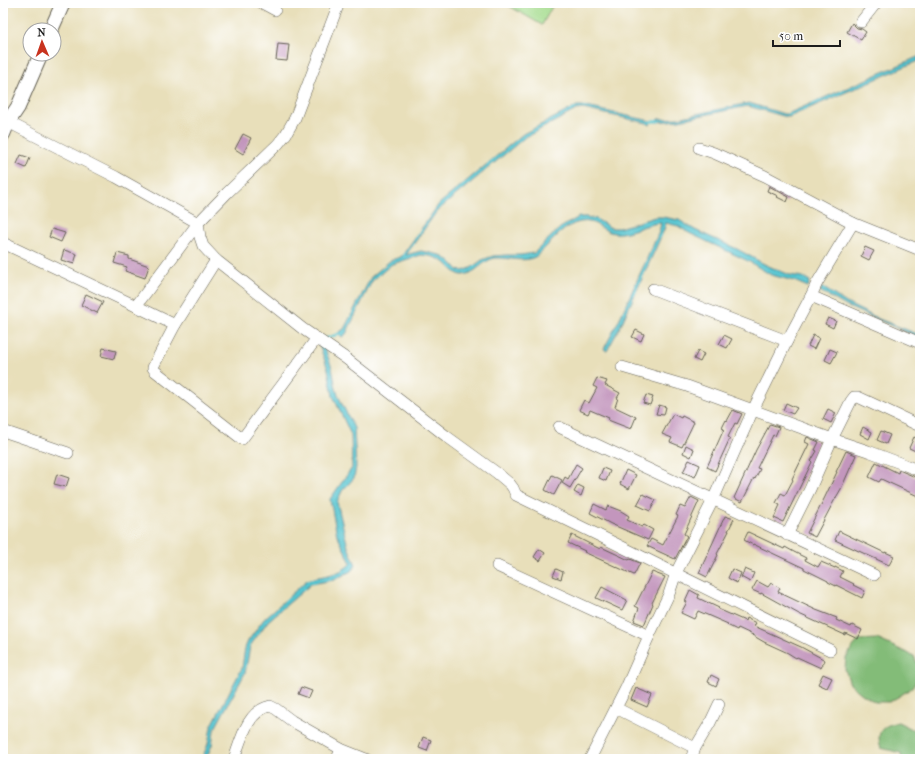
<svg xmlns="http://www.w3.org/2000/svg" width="923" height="762" font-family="'IM FELL French Canon',serif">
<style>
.green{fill:#a4dc8d;stroke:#607c54}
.forest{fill:#83bc78;stroke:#506c4a}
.water{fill:#59c5d0;stroke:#3a7076}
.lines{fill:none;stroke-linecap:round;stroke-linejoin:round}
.stream{stroke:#59c5d0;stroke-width:2.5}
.building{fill:#c396bd}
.minor-casing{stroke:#636053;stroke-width:12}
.major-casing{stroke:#636053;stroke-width:16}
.minor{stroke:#fff;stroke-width:11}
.major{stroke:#fff;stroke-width:14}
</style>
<rect width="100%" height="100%" fill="#fff"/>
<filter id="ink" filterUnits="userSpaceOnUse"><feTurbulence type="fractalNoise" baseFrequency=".025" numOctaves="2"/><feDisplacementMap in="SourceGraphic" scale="8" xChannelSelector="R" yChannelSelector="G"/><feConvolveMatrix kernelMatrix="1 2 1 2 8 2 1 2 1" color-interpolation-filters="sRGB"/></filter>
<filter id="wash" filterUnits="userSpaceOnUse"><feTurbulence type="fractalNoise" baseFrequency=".012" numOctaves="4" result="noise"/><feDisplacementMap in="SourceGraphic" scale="16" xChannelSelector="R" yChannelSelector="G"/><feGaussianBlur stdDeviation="0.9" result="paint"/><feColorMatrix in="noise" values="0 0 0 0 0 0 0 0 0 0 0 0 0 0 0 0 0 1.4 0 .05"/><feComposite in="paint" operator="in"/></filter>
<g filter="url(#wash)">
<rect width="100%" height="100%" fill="#e8dfba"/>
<polygon class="green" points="504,3 554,3 542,25"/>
<g class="forest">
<polygon points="877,639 914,656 918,666 919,675 913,687 898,697 889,702 875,702 862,694 850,684 845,669 846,658 852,648 859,640"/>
<path d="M898,722L920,733V759H902L901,753L881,748C876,732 881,726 898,722Z"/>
</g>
<g class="water">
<polygon points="920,56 920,60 789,117 783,116 748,106 679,120 656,122 658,119 678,118 749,103 784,114 787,114"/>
<path d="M577,106H582L651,121L650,125L647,123L583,109L576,110L524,138L437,211L406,255L421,251L440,255L451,262L458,270L463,271L471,268L482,260L493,256L507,255H521L534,253L560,228L579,217H587L596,219L611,228H619L655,217H663L679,220L695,230L737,249L766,265L790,275L803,277L810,281L808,287L794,281L771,275L748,261L689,233L678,226L666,223L664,230L621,325L607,351L604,349L619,320L659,232L661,223C646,223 629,235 614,233C601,231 597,219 580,222C565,225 554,239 544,249C541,251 538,255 535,257C523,263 508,257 495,258C483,260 476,274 463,275C454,275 449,264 441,260C436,257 427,255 421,255L392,264L373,280L371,283L346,334L342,337L338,333L344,329L371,277L391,260L401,257L439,204L523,134Z"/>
<polygon points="822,287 848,304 879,319 920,335 920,338 846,306 820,291"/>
<path d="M318,342L323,343L332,368L336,389L341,402L354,428L356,467L354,478L342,491L337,502L348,547L356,565L351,571L334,580L311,584L268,621L250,646L247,663L245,673L214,730L212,745L206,759H202L208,744L211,727L242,668L245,648L248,641L264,619L307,580C322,575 340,576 351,563L337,535L330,499L352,468L351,435L333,396L328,369Z"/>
</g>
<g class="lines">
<g class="stream">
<polyline points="648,122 659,121"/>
<polyline points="325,339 341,333"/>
</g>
</g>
<g id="blocks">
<g class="building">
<polygon points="852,23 857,28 862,29 866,32 861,40 847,32"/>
<polygon points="278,44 289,45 287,61 276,60"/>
<polygon points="243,134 251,138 243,154 235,149"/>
<polygon points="21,155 30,158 26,168 17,164"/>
<polygon points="769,186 789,197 787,202 777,197 778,196 767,191"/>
<polygon points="52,229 65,233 61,242 49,237"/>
<polygon points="865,247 874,251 869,260 861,256"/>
<polygon points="64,250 77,254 74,264 61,260"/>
<polygon points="117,253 129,256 129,259 149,266 145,278 125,271 127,267 114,263"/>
<polygon points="86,294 103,302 97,313 81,305"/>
<polygon points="828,318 836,321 833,328 825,324"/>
<polygon points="636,330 644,334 641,341 632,337"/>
<polygon points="724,335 732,339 727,348 719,344"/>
<polygon points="813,335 819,338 814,349 808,346"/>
<polygon points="103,348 116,351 114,359 101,356"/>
<polygon points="830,349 837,352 831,363 825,360"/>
<polygon points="698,351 704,354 700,362 694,359"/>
<polygon points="597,378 607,381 605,385 620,393 617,398 618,398 615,407 636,417 631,429 608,420 609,418 590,410 588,414 579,410 584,400 589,403 597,388 593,386"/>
<polygon points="646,395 653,397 650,405 643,403"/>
<polygon points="786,403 797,408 793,414 783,410"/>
<polygon points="659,405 666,407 664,415 656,414"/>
<polygon points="828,409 836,413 831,423 823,419"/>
<polygon points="733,410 742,414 737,424 735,423 728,437 730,438 715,471 707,467 724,429 722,428 726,420 727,421"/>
<polygon points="673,414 681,418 682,416 694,422 682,447 670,442 672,438 662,434"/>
<polygon points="770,424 779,427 775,436 773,435 757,468 760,469 755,479 754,478 742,502 734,498 756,450"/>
<polygon points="863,427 872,432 869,439 860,434"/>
<polygon points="881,431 890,435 886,444 877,440"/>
<polygon points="807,437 819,442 815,450 817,451 811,461 812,462 783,522 774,518 780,505 776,503 781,493 785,495 793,480 792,479 809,444 805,442"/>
<polygon points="914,437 920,440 920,453 909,448"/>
<polygon points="686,445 694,449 691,457 683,453"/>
<polygon points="846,451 856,455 841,489 834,501 815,537 807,533 825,497 837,472 836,472"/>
<polygon points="689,460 700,465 695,477 683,472"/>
<polygon points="876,462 898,473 899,470 920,479 920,497 881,479 879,482 869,477"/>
<polygon points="576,464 582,468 570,488 562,483 565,477 568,479"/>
<polygon points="603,468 610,471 606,481 599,478"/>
<polygon points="626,470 636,475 629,489 620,484"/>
<polygon points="57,474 69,478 66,487 54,484"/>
<polygon points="552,475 562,480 554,495 545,490"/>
<polygon points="578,485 584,488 581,496 574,492"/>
<polygon points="643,494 656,500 650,511 637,505"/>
<polygon points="691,497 699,501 684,534 687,536 675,559 647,546 651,539 663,545 678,516 676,515 680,506 685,508"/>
<polygon points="594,504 606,510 608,506 621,511 629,516 627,520 642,527 644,525 653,530 648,540 611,524 590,513"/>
<polygon points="725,516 734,519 728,531 729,531 717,554 718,555 707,577 699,573"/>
<polygon points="839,531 885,553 885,552 894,556 889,565 835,540"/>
<polygon points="748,532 784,549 785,547 794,552 806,558 805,560 818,567 821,562 835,568 835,567 843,571 840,577 854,584 853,585 865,591 862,598 836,585 836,586 828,582 828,581 804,569 804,568 753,544 753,545 744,540"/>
<polygon points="572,535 600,549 601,547 629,560 630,559 640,563 634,575 584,552 585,551 568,543"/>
<polygon points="539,549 545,553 540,561 534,557"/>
<polygon points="556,569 563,572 561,579 553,576"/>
<polygon points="732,569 741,573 737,583 728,578"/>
<polygon points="745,569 754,573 750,582 741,577"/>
<polygon points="652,572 665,577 652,603 653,604 644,625 634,621 639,608 635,606"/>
<polygon points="757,581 768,587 771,583 780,588 778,592 816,610 837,618 836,620 851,627 852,625 862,630 858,639 845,633 845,635 799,614 761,593 761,594 752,590"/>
<polygon points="602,587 627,600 622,610 596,598"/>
<polygon points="690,590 699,595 698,598 719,608 718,609 745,621 746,618 756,623 754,626 801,647 825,660 821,668 797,657 796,658 788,653 764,642 752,635 753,635 738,628 737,630 727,625 728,624 698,611 694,619 681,613 687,602 685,601"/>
<polygon points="823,674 832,678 827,688 818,684"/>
<polygon points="711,675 719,679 716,686 708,682"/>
<polygon points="301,687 312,691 309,698 298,694"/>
<polygon points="636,688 652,695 647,707 631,700"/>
<polygon points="423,737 431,740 427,751 419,748"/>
</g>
</g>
</g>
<g filter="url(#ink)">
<use href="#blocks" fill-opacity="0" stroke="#636053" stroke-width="1"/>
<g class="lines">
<defs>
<g id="minor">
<polyline points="262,3 275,10"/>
<polyline points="861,22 876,3"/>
<polyline points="8,122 116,177 198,223 227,193 278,144 286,134 295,118 339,3"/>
<polyline points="699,148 714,153 765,176 853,223 920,250"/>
<polyline points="3,243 136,306 198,223 200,237 203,246 216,260 303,329 344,357 446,436 497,473 510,484 513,488 516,495 600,536 830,650"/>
<polyline points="653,289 787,341"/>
<polyline points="811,296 920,343"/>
<polyline points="136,306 175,325 216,260"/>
<polyline points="175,325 154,365 153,368 155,371 242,439 317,338"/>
<polyline points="622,367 687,386 832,439 868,451 900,463 920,471"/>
<polyline points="559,427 874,575"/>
<polyline points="3,431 68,453"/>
<polyline points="787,535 810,489 832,439 851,401 854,397 858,397 920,426"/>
<polyline points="497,566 649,636"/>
<polyline points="616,708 695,748"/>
<path d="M234,759C241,740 247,711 270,706L276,709L292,721L341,749L366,759"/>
<polyline points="337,759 341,749"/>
<polyline points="590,759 626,688 649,636 669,594 676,573 713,500 753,410 787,341 811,296 817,283 853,223"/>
<polyline points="691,759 695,748 710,723 719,704"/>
</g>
<g id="major">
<polyline points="51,30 63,3"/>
<polyline points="3,134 8,122 18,107 41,54"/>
</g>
</defs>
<use href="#minor" class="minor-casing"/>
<use href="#major" class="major-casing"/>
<use href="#minor" class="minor"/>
<use href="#major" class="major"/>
</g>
</g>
<rect width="923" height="762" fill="none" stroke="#fff" stroke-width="16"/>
<g transform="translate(42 42) rotate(358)"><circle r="19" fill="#ffffff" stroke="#a4a4a4"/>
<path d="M0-3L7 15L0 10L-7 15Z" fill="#c8321e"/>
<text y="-6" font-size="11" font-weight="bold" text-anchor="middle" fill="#1c1c1c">N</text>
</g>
<path d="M773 40v6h67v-6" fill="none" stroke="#1c1c1c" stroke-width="2"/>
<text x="779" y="40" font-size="12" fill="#1c1c1c" stroke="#ffffff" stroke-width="3" paint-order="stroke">50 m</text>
</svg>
